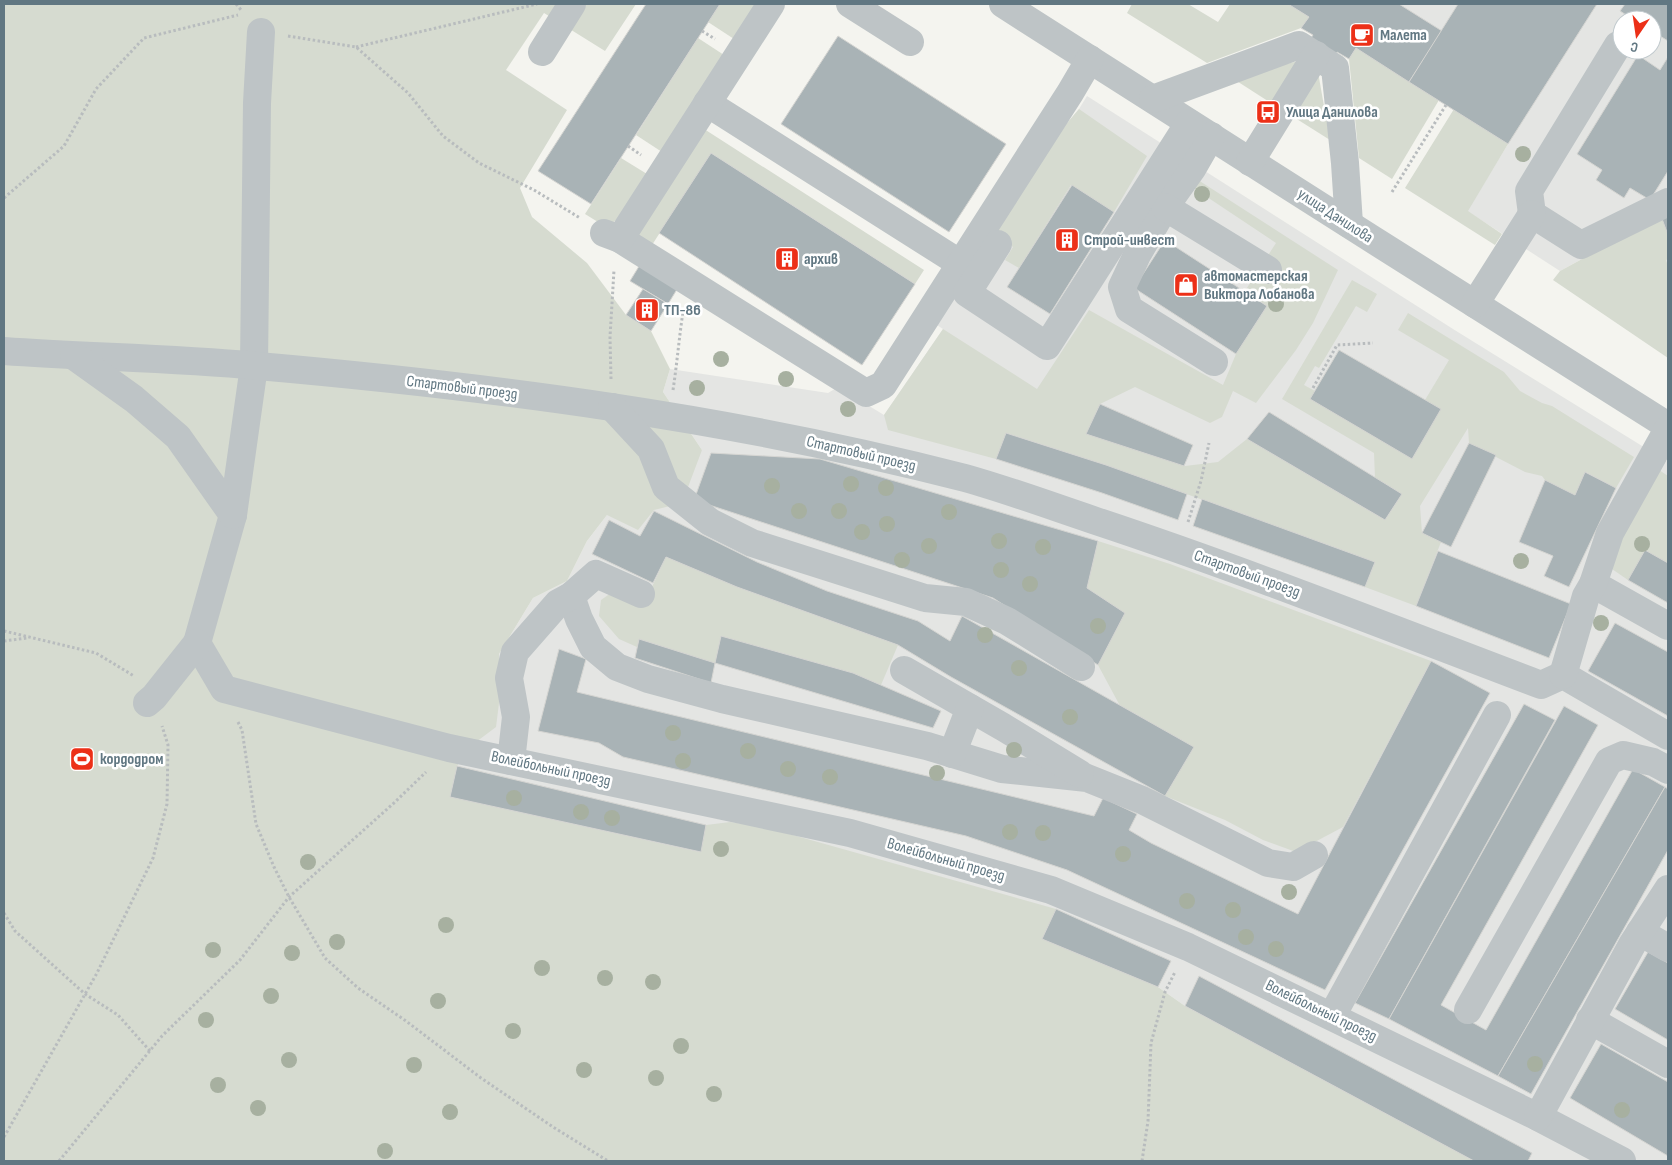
<svg xmlns="http://www.w3.org/2000/svg" width="1672" height="1165" font-family="'Sofia Sans Condensed',sans-serif">
<style>
.built{fill:#e4e5e3;fill-rule:evenodd}
.green{fill:#d6dbd0}
.building{fill:#a9b3b6;stroke:#d5d5d2}
.lines{fill:none;stroke-linecap:round;stroke-linejoin:round}
.path{stroke:#b8bcbe;stroke-width:3;stroke-dasharray:2.5 2.5;stroke-linecap:butt}
.minor{stroke:#bec4c6;stroke-width:28}
.tree{fill:#a7b0a0}
.labels{text-anchor:middle;dominant-baseline:central;stroke-width:5;stroke-linejoin:round;paint-order:stroke}
.poi-label{font-size:16px;font-weight:bold;fill:#617782;stroke:#fff;text-anchor:start}
.street-label{font-size:16px;fill:#617782;stroke:#fff}
</style>
<rect width="100%" height="100%" fill="#f4f4ef"/>
<g class="built">
<path d="M1288,4H1668V292L1642,226L1560,271L1467,211L1508,144L1356,48L1337,52L1334,56L1309,41L1313,35L1301,28L1309,17ZM1622,20H1652V50H1622Z"/>
<polygon points="1087,96 1453,329 1668,462 1668,1161 1474,1161 1185,1006 1158,987 1042,939 1055,909 701,852 450,797 457,766 476,742 499,703 499,654 533,598 567,581 587,541 607,515 654,510 702,450 663,392 670,369 828,393 838,387 884,415 943,329 934,323 1057,135 1079,109"/>
</g>
<g class="green">
<polygon points="4,4 636,4 605,51 544,13 506,70 567,110 520,188 532,217 587,263 626,315 651,331 670,369 663,392 702,450 682,503 654,510 638,530 607,515 587,541 567,581 533,598 499,654 499,703 496,727 476,742 457,766 450,797 700,852 706,825 730,822 768,828 1056,909 1042,939 1158,987 1185,1006 1474,1161 4,1161"/>
<polygon points="720,4 757,4 734,39 708,22"/>
<polygon points="1132,4 1188,4 1218,22 1230,4 1288,4 1309,17 1301,28 1207,63 1127,13"/>
<polygon points="698,38 724,55 662,152 636,135"/>
<polygon points="1356,48 1439,100 1392,179 1359,158 1349,59"/>
<polygon points="1298,61 1271,103 1232,78"/>
<polygon points="1318,72 1330,140 1292,116"/>
<polygon points="1079,109 1147,156 1114,212 1071,185 1019,268 1005,260 1013,247 993,232 1057,135"/>
<polygon points="1454,109 1508,144 1468,211 1502,234 1495,245 1405,188"/>
<polygon points="701,127 924,270 915,284 711,153 652,245 634,232"/>
<polygon points="621,158 647,174 618,219 606,227 585,214"/>
<polygon points="1195,178 1338,270 1313,323 1296,350 1256,403 1233,391 1222,417 1210,423 1135,387 1100,404 1087,434 1185,466 1218,462 1247,439 1385,520 1402,494 1375,478 1374,453 1282,399 1352,280 1377,294 1367,312 1356,306 1319,368 1315,366 1304,385 1315,391 1310,399 1425,400 1449,360 1398,330 1408,313 1504,372 1520,391 1542,403 1552,406 1634,457 1616,488 1586,472 1575,495 1545,480 1542,476 1525,472 1469,443 1468,428 1420,506 1422,533 1441,542 1416,606 1365,587 1375,562 1106,465 1007,433 996,459 888,430 884,415 943,329 1037,389 1089,310 1223,385 1236,354 1267,306 1245,291 1276,243 1189,185"/>
<polygon points="1661,216 1668,235 1668,259 1666,260 1668,266 1668,358 1553,280 1560,271"/>
<polygon points="1656,468 1668,476 1668,563 1645,550 1628,580 1612,569 1621,538"/>
<polygon points="1098,541 1170,564 1431,661 1343,827 1296,852 1263,840 1225,820 1165,796 1145,763 1119,704 1098,665 1125,613 1087,588"/>
<polygon points="666,557 737,587 898,645 881,685 852,673 721,636 715,663 639,639 637,647 619,639 599,616 601,600 611,593 643,606"/>
</g>
<g class="building">
<polygon points="646,4 720,4 591,204 538,171"/>
<polygon points="1288,4 1399,4 1442,31 1409,82 1356,48 1349,59 1337,52 1334,56 1309,41 1313,35 1301,28 1309,17"/>
<polygon points="1458,4 1597,4 1508,144 1409,82"/>
<polygon points="1625,4 1668,4 1668,41 1652,31 1652,20 1634,20 1620,11"/>
<polygon points="838,36 1006,144 949,232 781,124"/>
<polygon points="1638,55 1660,70 1668,57 1668,171 1650,200 1630,188 1624,198 1596,180 1602,170 1577,154"/>
<polygon points="711,153 915,284 862,365 659,233"/>
<polygon points="1072,185 1114,212 1050,314 1007,287"/>
<polygon points="1668,213 1668,235 1661,216"/>
<polygon points="1165,240 1267,306 1236,354 1134,288"/>
<polygon points="641,263 679,286 668,304 630,281"/>
<polygon points="643,289 668,304 651,331 626,315"/>
<polygon points="1339,350 1441,409 1412,459 1310,399"/>
<polygon points="1100,404 1193,445 1184,466 1086,434"/>
<polygon points="1269,412 1402,494 1385,520 1247,439"/>
<polygon points="1006,433 1106,465 1187,494 1178,520 1102,493 996,459"/>
<polygon points="1469,443 1496,455 1451,547 1422,533"/>
<polygon points="711,453 820,459 1098,541 1087,588 1125,613 1098,665 993,598 694,500"/>
<polygon points="1585,472 1616,488 1569,587 1544,576 1553,556 1519,542 1545,480 1575,495"/>
<polygon points="1202,499 1375,562 1365,587 1193,526"/>
<polygon points="654,511 757,562 827,591 918,621 950,641 962,616 1194,747 1165,796 951,677 898,645 737,587 666,557 653,583 592,554 609,520 640,536"/>
<polygon points="1645,550 1668,563 1668,603 1628,580"/>
<polygon points="1438,551 1571,604 1549,658 1416,606"/>
<polygon points="1615,623 1668,652 1668,716 1588,671"/>
<polygon points="721,636 853,673 941,711 933,728 715,663"/>
<polygon points="639,639 715,663 711,683 635,658"/>
<polygon points="559,649 586,659 577,692 1094,816 1103,798 1137,814 1129,830 1151,843 1298,914 1431,661 1490,693 1325,990 1067,870 966,836 623,757 599,743 538,731"/>
<polygon points="1524,704 1555,720 1389,1019 1355,1003"/>
<polygon points="1564,706 1598,725 1441,1005 1486,1030 1633,769 1665,787 1498,1076 1389,1019"/>
<polygon points="457,766 706,825 701,852 450,797"/>
<polygon points="1665,787 1668,789 1668,850 1531,1094 1498,1076"/>
<polygon points="1056,909 1171,961 1158,987 1042,939"/>
<polygon points="1648,952 1668,963 1668,1040 1615,1009"/>
<polygon points="1199,976 1532,1153 1528,1161 1474,1161 1185,1006"/>
<polygon points="1601,1044 1668,1082 1668,1156 1570,1098"/>
</g>
<g class="lines">
<g class="path">
<polyline points="236,4 242,11"/>
<polyline points="702,31 715,39"/>
<polyline points="288,36 356,47 408,93 443,136 479,163 534,190 580,218"/>
<polyline points="356,47 537,4"/>
<polyline points="628,146 641,155"/>
<polyline points="1392,192 1446,105"/>
<polyline points="4,198 64,146 96,89 144,38 238,15"/>
<polyline points="611,379 610,337 614,270"/>
<polyline points="1313,388 1337,345 1373,343"/>
<path d="M673,390C677,364 679,338 683,312"/>
<polyline points="1188,522 1201,481 1209,443"/>
<polyline points="4,631 96,653 134,676"/>
<polyline points="4,641 27,638"/>
<polyline points="238,722 242,730 256,824 274,867 289,897 325,958 358,988 406,1021 481,1078 553,1127 608,1161"/>
<polyline points="4,913 15,931 85,994 118,1015 150,1051"/>
<polyline points="4,1137 97,973 153,858 167,804 168,745 162,726"/>
<polyline points="59,1161 162,1036 240,960 289,897 395,802 426,772"/>
<polyline points="1142,1161 1148,1121 1151,1043 1165,992 1175,972"/>
</g>
<g class="minor">
<polyline points="850,4 910,42"/>
<polyline points="1003,4 1372,239 1668,426"/>
<polyline points="261,32 257,103 254,366 233,515 197,643 224,689 449,748 850,833 1051,890 1188,947 1538,1117 1622,1161"/>
<polyline points="1618,45 1529,191 1532,214 1581,245 1668,202"/>
<polyline points="542,52 572,4"/>
<polyline points="1153,99 1299,45 1335,68 1345,163 1349,224"/>
<polyline points="707,103 961,264"/>
<polyline points="1211,136 1192,169 1165,207 1137,255 1122,287 1129,309 1214,362"/>
<polyline points="1250,162 1316,55"/>
<polyline points="1165,207 1268,270"/>
<polyline points="604,233 620,239 866,393 883,385 1070,93 1090,59"/>
<polyline points="620,239 771,4"/>
<polyline points="998,244 967,293 1047,346 1189,123"/>
<polyline points="1475,304 1532,214"/>
<path d="M4,351C88,357 174,358 258,366C496,387 733,418 965,478C1008,490 1051,506 1093,520C1244,570 1393,629 1541,685L1563,675L1668,736"/>
<polyline points="74,356 134,399 178,437 233,515"/>
<polyline points="612,407 651,449 666,487 710,522 752,543 925,598 966,602 1007,621 1081,667"/>
<polyline points="1593,584 1668,626"/>
<polyline points="571,596 579,619 593,647 617,667 648,679 722,699 927,746 1002,769 1087,778 1142,800 1268,863 1293,867 1314,855"/>
<polyline points="904,670 1003,727 1080,774"/>
<polyline points="1563,675 1586,596 1593,584 1610,533 1668,429"/>
<polyline points="147,703 154,697 197,643"/>
<polyline points="952,754 970,708"/>
<polyline points="511,761 516,717 509,678 515,652 558,603 571,596 596,574 641,594"/>
<polyline points="1640,932 1668,948"/>
<polyline points="1468,1010 1609,761 1623,755 1653,762 1668,770"/>
<polyline points="1332,1016 1497,715"/>
<polyline points="1590,1020 1668,1064"/>
<polyline points="1538,1117 1633,943 1668,889"/>
</g>
</g>
<g class="tree">
<circle cx="1523" cy="154" r="8"/>
<circle cx="1202" cy="194" r="8"/>
<circle cx="1276" cy="304" r="8"/>
<circle cx="721" cy="359" r="8"/>
<circle cx="786" cy="379" r="8"/>
<circle cx="697" cy="388" r="8"/>
<circle cx="848" cy="409" r="8"/>
<circle cx="851" cy="484" r="8"/>
<circle cx="772" cy="486" r="8"/>
<circle cx="886" cy="488" r="8"/>
<circle cx="799" cy="511" r="8"/>
<circle cx="839" cy="511" r="8"/>
<circle cx="949" cy="512" r="8"/>
<circle cx="887" cy="524" r="8"/>
<circle cx="862" cy="532" r="8"/>
<circle cx="999" cy="541" r="8"/>
<circle cx="1642" cy="544" r="8"/>
<circle cx="929" cy="546" r="8"/>
<circle cx="1043" cy="547" r="8"/>
<circle cx="902" cy="560" r="8"/>
<circle cx="1521" cy="561" r="8"/>
<circle cx="1001" cy="570" r="8"/>
<circle cx="1030" cy="584" r="8"/>
<circle cx="1601" cy="623" r="8"/>
<circle cx="1098" cy="626" r="8"/>
<circle cx="985" cy="635" r="8"/>
<circle cx="1019" cy="668" r="8"/>
<circle cx="1070" cy="717" r="8"/>
<circle cx="673" cy="733" r="8"/>
<circle cx="1014" cy="750" r="8"/>
<circle cx="748" cy="751" r="8"/>
<circle cx="683" cy="761" r="8"/>
<circle cx="788" cy="769" r="8"/>
<circle cx="937" cy="773" r="8"/>
<circle cx="830" cy="777" r="8"/>
<circle cx="514" cy="798" r="8"/>
<circle cx="581" cy="812" r="8"/>
<circle cx="612" cy="818" r="8"/>
<circle cx="1010" cy="832" r="8"/>
<circle cx="1043" cy="833" r="8"/>
<circle cx="721" cy="849" r="8"/>
<circle cx="1123" cy="854" r="8"/>
<circle cx="308" cy="862" r="8"/>
<circle cx="1289" cy="892" r="8"/>
<circle cx="1187" cy="901" r="8"/>
<circle cx="1233" cy="910" r="8"/>
<circle cx="446" cy="925" r="8"/>
<circle cx="1246" cy="937" r="8"/>
<circle cx="337" cy="942" r="8"/>
<circle cx="1276" cy="949" r="8"/>
<circle cx="213" cy="950" r="8"/>
<circle cx="292" cy="953" r="8"/>
<circle cx="542" cy="968" r="8"/>
<circle cx="605" cy="978" r="8"/>
<circle cx="653" cy="982" r="8"/>
<circle cx="271" cy="996" r="8"/>
<circle cx="438" cy="1001" r="8"/>
<circle cx="206" cy="1020" r="8"/>
<circle cx="513" cy="1031" r="8"/>
<circle cx="681" cy="1046" r="8"/>
<circle cx="289" cy="1060" r="8"/>
<circle cx="1535" cy="1064" r="8"/>
<circle cx="414" cy="1065" r="8"/>
<circle cx="584" cy="1070" r="8"/>
<circle cx="656" cy="1078" r="8"/>
<circle cx="218" cy="1085" r="8"/>
<circle cx="714" cy="1094" r="8"/>
<circle cx="258" cy="1108" r="8"/>
<circle cx="1622" cy="1110" r="8"/>
<circle cx="450" cy="1112" r="8"/>
<circle cx="385" cy="1151" r="8"/>
</g>
<defs>
<symbol id="cafe-square" viewBox="-11 -11 22 22"><rect x="-9" y="-9" width="18" height="18" rx="4" fill="#ec3018" stroke="#fff"/><path d="M-5.5-4.5H6V0H3Q3 3.5 0 3.5H-2.5Q-5.5 3.5-5.5 0ZM3-3.2v2h1.7v-2ZM-6 4.5H4V6H-6Z" fill="#fff"/></symbol>
<symbol id="bus-square" viewBox="-11 -11 22 22"><rect x="-9" y="-9" width="18" height="18" rx="4" fill="#ec3018" stroke="#fff"/><path d="M-5-6H5V4H4V6H2V4H-2V6H-4V4H-5ZM-3.5-4V0h7V-4ZM-3.5 1.2v1.5H-2V1.2ZM2 1.2v1.5H3.5V1.2Z" fill="#fff"/></symbol>
<symbol id="building-square" viewBox="-11 -11 22 22"><rect x="-9" y="-9" width="18" height="18" rx="4" fill="#ec3018" stroke="#fff"/><path d="M-4-6H4V6H1V3H-1V6H-4ZM-2.5-4.3h1.7v1.8h-1.7ZM.8-4.3h1.7v1.8H.8ZM-2.5-1h1.7V.8h-1.7ZM.8-1h1.7V.8H.8Z" fill="#fff"/></symbol>
<symbol id="shop-square" viewBox="-11 -11 22 22"><rect x="-9" y="-9" width="18" height="18" rx="4" fill="#ec3018" stroke="#fff"/><path d="M-5-2.5h2.3a2.7 3.5 0 0 1 5.4 0H5L5.5 6h-11ZM-1.5-2.5h3a1.5 2.3 0 0 0-3 0Z" fill="#fff"/></symbol>
<symbol id="stadium-square" viewBox="-11 -11 22 22"><rect x="-9" y="-9" width="18" height="18" rx="4" fill="#ec3018" stroke="#fff"/><path d="M0-5a6.5 5 0 1 0 0 10a6.5 5 0 1 0 0-10ZM-3.5-1.8h7v3.6h-7Z" fill="#fff"/></symbol>
</defs>
<g fill-rule="evenodd">
<use href="#cafe-square" x="1348" y="21" width="28" height="28"/>
<use href="#bus-square" x="1254" y="98" width="28" height="28"/>
<use href="#building-square" x="1053" y="226" width="28" height="28"/>
<use href="#building-square" x="773" y="245" width="28" height="28"/>
<use href="#shop-square" x="1172" y="271" width="28" height="28"/>
<use href="#building-square" x="633" y="296" width="28" height="28"/>
<use href="#stadium-square" x="68" y="745" width="28" height="28"/>
</g>
<g class="labels">
<g class="poi-label">
<text x="1380" y="35">Малета</text>
<text x="1286" y="112">Улица Данилова</text>
<text x="1084" y="240">Строй-инвест</text>
<text x="804" y="259">архив</text>
<text x="1204" y="276">автомастерская<tspan x="1204" dy="18">Виктора Лобанова</tspan></text>
<text x="664" y="310">ТП-86</text>
<text x="100" y="759">кордодром</text>
</g>
<g class="street-label">
<text transform="translate(1335 216) rotate(33)">улица Данилова</text>
<text transform="translate(462 388) rotate(7)">Стартовый проезд</text>
<text transform="translate(861 454) rotate(13)">Стартовый проезд</text>
<text transform="translate(1247 574) rotate(20)">Стартовый проезд</text>
<text transform="translate(551 769) rotate(12)">Волейбольный проезд</text>
<text transform="translate(946 860) rotate(16)">Волейбольный проезд</text>
<text transform="translate(1321 1011) rotate(26)">Волейбольный проезд</text>
</g>
</g>
<rect width="1672" height="1165" fill="none" stroke="#617782" stroke-width="10"/>
<g transform="translate(1637 35) rotate(193)"><circle r="24" fill="#ffffff" stroke="#c0c9cd"/>
<path d="M0-4L9 19L0 12L-9 19Z" fill="#ec3018"/>
<text y="-8" font-size="14" font-weight="bold" text-anchor="middle" fill="#617782">С</text>
</g>
</svg>
